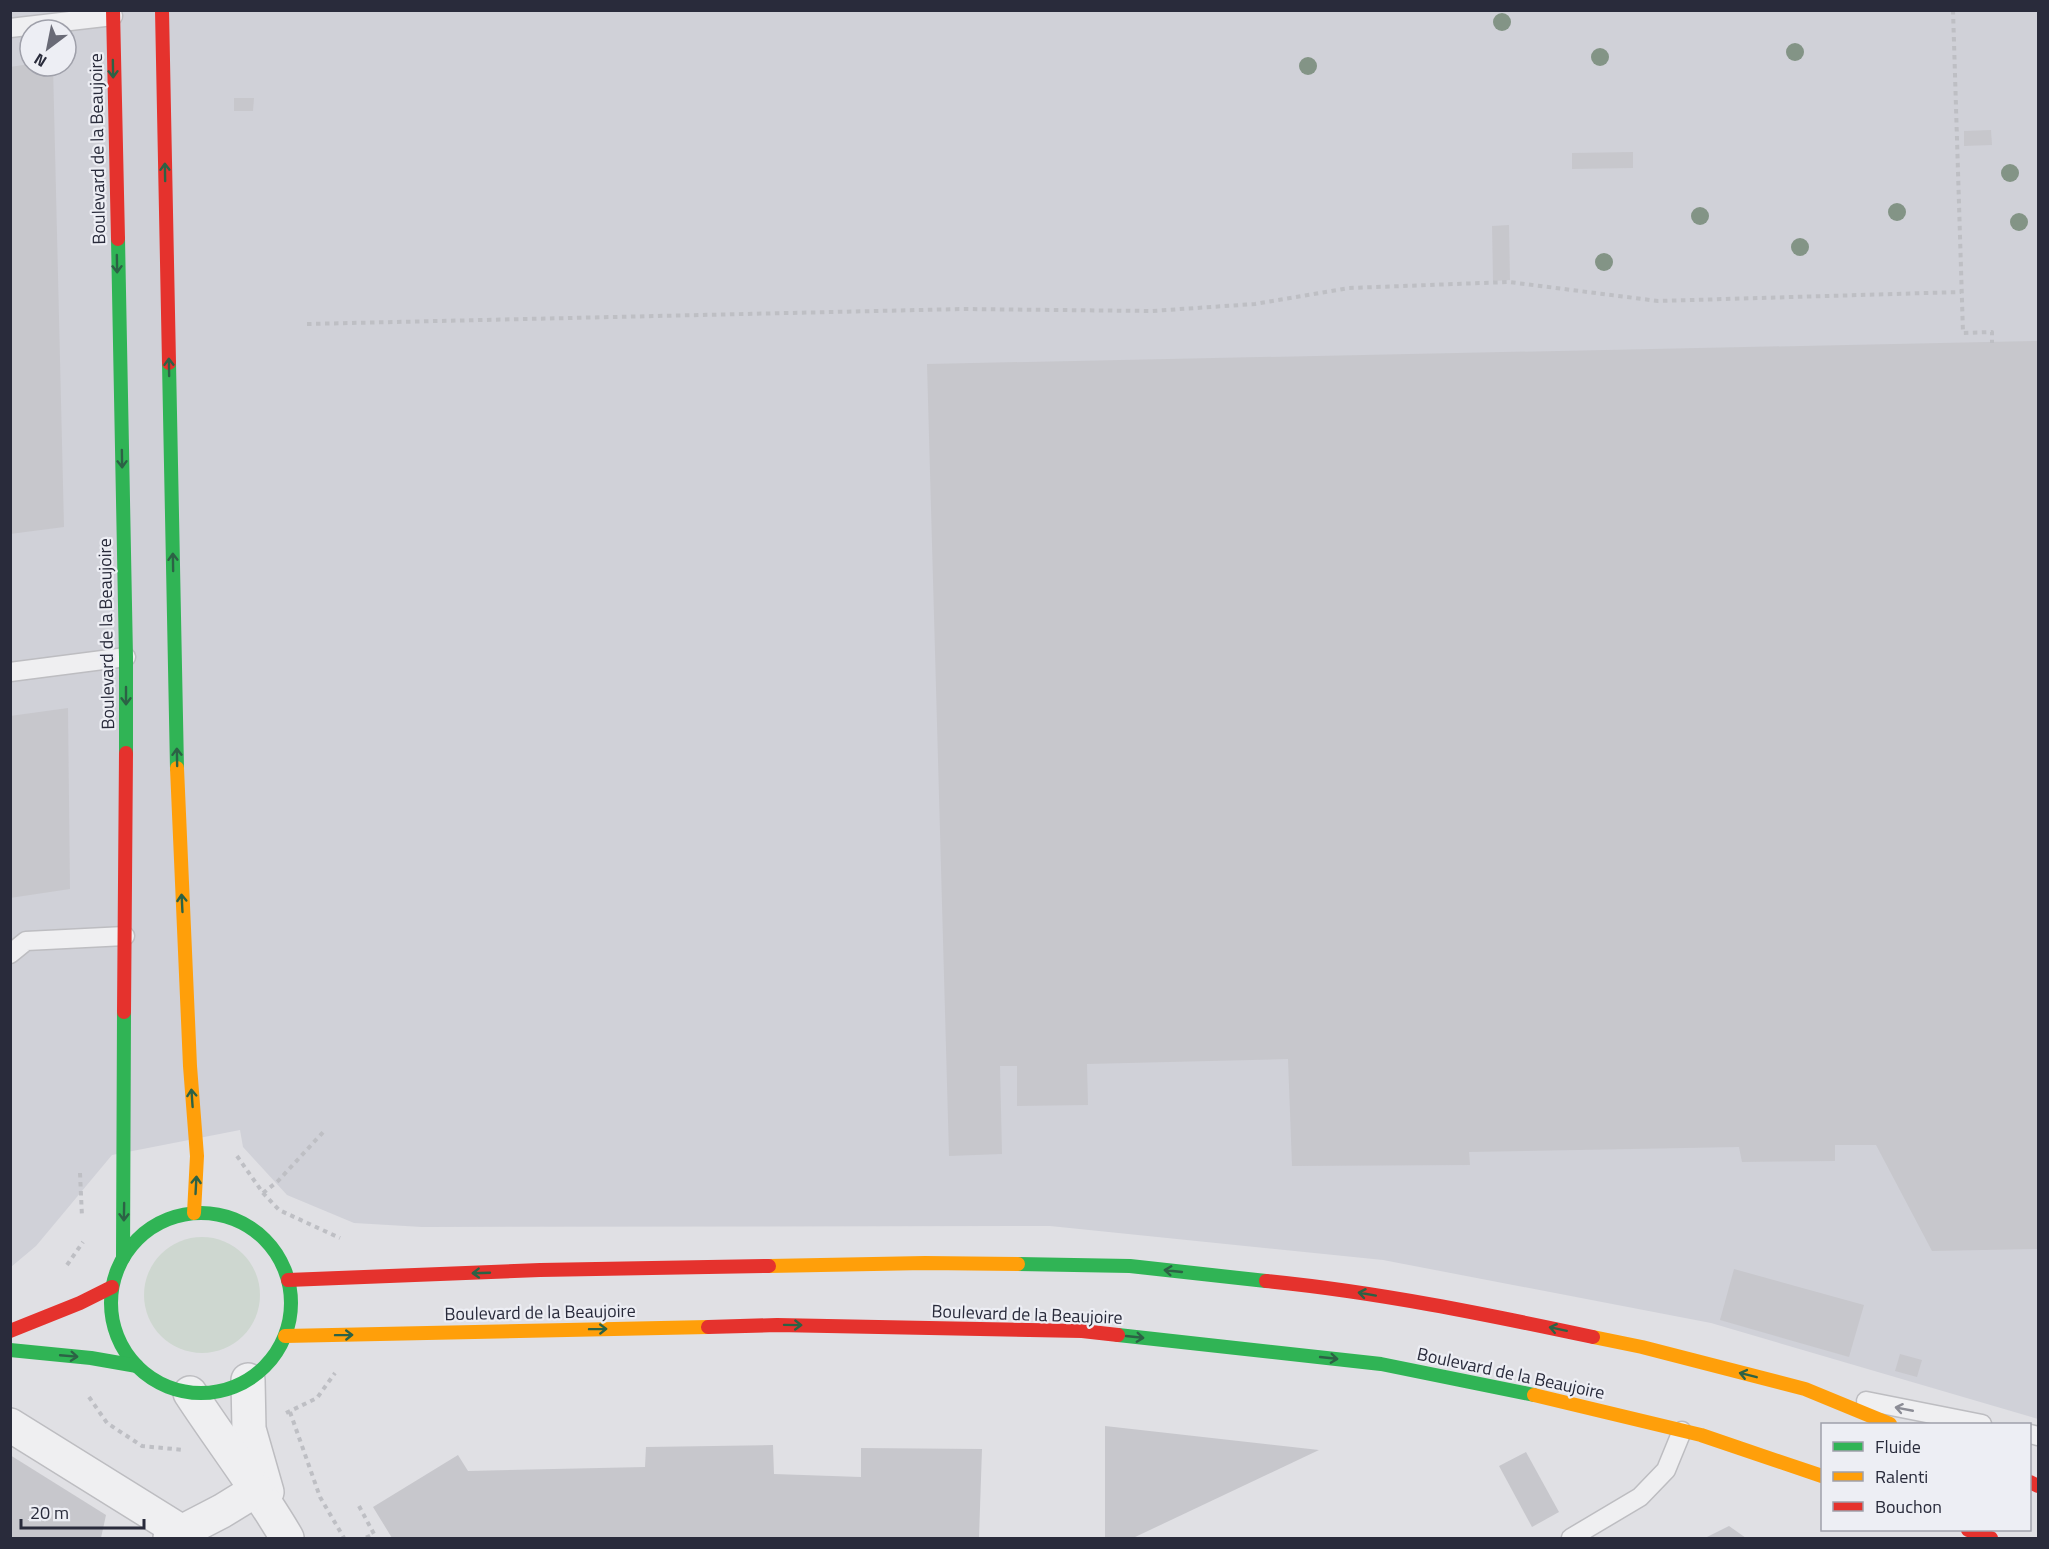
<svg xmlns="http://www.w3.org/2000/svg" width="2049" height="1549" font-family="'Titillium Web',sans-serif">
<style>
.built{fill:#d0d1d8;fill-rule:evenodd}
.green{fill:#ced7d0}
.building{fill:#c7c7cc}
.lines{fill:none;stroke-linecap:round;stroke-linejoin:round}
.lane-casing{stroke:#bdbdc1;stroke-width:21}
.street-casing{stroke:#bdbdc1;stroke-width:36}
.path{stroke:#bebfc4;stroke-width:4;stroke-dasharray:4.5 4.5;stroke-linecap:butt}
.lane{stroke:#efeff1;stroke-width:18}
.street{stroke:#efeff1;stroke-width:33}
.fast{stroke:#30b455;stroke-width:14}
.slow{stroke:#ff9f0a;stroke-width:14}
.jam{stroke:#e5322d;stroke-width:14}
.tree{fill:#839486}
.oneway{stroke:#2c6245}
.oneway2{stroke:#8c8d96}
.labels{text-anchor:middle;dominant-baseline:central;stroke-width:4.5;stroke-linejoin:round;paint-order:stroke}
.street-label{font-size:18px;fill:#292b3b;stroke:#edeef4}
</style>
<rect width="100%" height="100%" fill="#e0e0e4"/>
<path class="built" d="M11,11H2038V1419L1711,1323L1383,1260L1050,1226L422,1227L354,1223L287,1195L243,1147L240,1130L112,1155L36,1246L11,1267ZM30,30H66V66H30Z"/>
<circle class="green" cx="202" cy="1295" r="58"/>
<g class="building">
<polygon points="30,64 30,66 53,66 64,527 10,534 10,67"/>
<polygon points="234,98 254,98 253,111 234,111"/>
<polygon points="1991,130 1992,145 1964,146 1964,131"/>
<polygon points="1633,152 1633,168 1572,169 1572,153"/>
<polygon points="1509,225 1510,280 1493,281 1492,226"/>
<polygon points="2038,341 2038,1249 1932,1251 1876,1145 1835,1145 1835,1161 1742,1162 1739,1147 1469,1152 1470,1165 1292,1166 1288,1059 1087,1064 1088,1105 1017,1106 1017,1066 1000,1066 1002,1154 949,1156 927,364"/>
<polygon points="68,708 70,889 10,898 10,716"/>
<polygon points="1734,1269 1864,1305 1849,1357 1720,1320"/>
<polygon points="1900,1354 1922,1360 1917,1377 1895,1371"/>
<polygon points="1105,1426 1319,1450 1133,1538 1105,1538"/>
<polygon points="773,1445 774,1474 861,1477 861,1448 982,1449 979,1538 392,1538 373,1507 458,1455 468,1471 645,1467 646,1447"/>
<polygon points="1526,1452 1559,1512 1532,1527 1499,1466"/>
<polygon points="10,1455 106,1515 101,1538 10,1538"/>
<polygon points="1729,1526 1746,1538 1705,1538"/>
</g>
<g class="lines">
<defs>
<g id="lane">
<polyline points="10,28 113,16"/>
<polyline points="10,672 126,657"/>
<polyline points="10,954 26,941 125,936"/>
<polyline points="1866,1401 1982,1424"/>
<polyline points="2030,1434 2038,1436"/>
<polyline points="1571,1538 1640,1497 1666,1470 1682,1431"/>
</g>
<g id="street">
<polyline points="248,1380 249,1429 267,1492"/>
<path d="M190,1393C222,1442 258,1488 287,1538"/>
<polyline points="10,1425 182,1532"/>
<polyline points="170,1538 222,1511 256,1490"/>
</g>
</defs>
<use href="#lane" class="lane-casing"/>
<use href="#street" class="street-casing"/>
<g class="path">
<polyline points="1953,10 1963,333 1992,332 1992,343"/>
<polyline points="307,324 963,309 1152,311 1255,304 1349,288 1509,282 1658,301 1961,292"/>
<polyline points="237,1156 263,1193 279,1210 340,1238"/>
<polyline points="80,1173 82,1217"/>
<polyline points="263,1193 278,1181 326,1129"/>
<polyline points="67,1265 83,1242"/>
<polyline points="89,1397 107,1423 142,1446 184,1450"/>
<polyline points="290,1412 320,1497 344,1538"/>
<polyline points="286,1413 317,1398 335,1373"/>
<polyline points="359,1506 374,1534 365,1538"/>
</g>
<use href="#lane" class="lane"/>
<use href="#street" class="street"/>
<g class="fast">
<polyline points="118,239 126,657 126,753"/>
<polyline points="169,363 177,768"/>
<circle cx="201" cy="1303" r="90"/>
<polyline points="123,1258 124,1012"/>
<polyline points="1018,1264 1130,1266 1266,1281"/>
<polyline points="1118,1335 1381,1364 1534,1395"/>
<polyline points="10,1350 91,1358 137,1366"/>
</g>
<g class="slow">
<polyline points="177,768 190,1066 197,1156 194,1213"/>
<polyline points="769,1266 925,1263 1018,1264"/>
<polyline points="285,1336 708,1327"/>
<polyline points="1593,1337 1642,1347 1805,1389 1890,1424"/>
<polyline points="1534,1395 1701,1435 1822,1476"/>
</g>
<g class="jam">
<polyline points="113,10 118,239"/>
<polyline points="162,10 169,363"/>
<polyline points="124,1012 126,753"/>
<polyline points="288,1280 540,1270 769,1266"/>
<path d="M1266,1281C1377,1292 1485,1314 1593,1337"/>
<polyline points="708,1327 777,1325 1082,1331 1118,1335"/>
<polyline points="10,1331 80,1303 112,1287"/>
<polyline points="2030,1482 2038,1486"/>
<polyline points="1968,1530 1991,1538"/>
</g>
</g>
<g class="tree">
<circle cx="1502" cy="22" r="9"/>
<circle cx="1795" cy="52" r="9"/>
<circle cx="1600" cy="57" r="9"/>
<circle cx="1308" cy="66" r="9"/>
<circle cx="2010" cy="173" r="9"/>
<circle cx="1897" cy="212" r="9"/>
<circle cx="1700" cy="216" r="9"/>
<circle cx="2019" cy="222" r="9"/>
<circle cx="1800" cy="247" r="9"/>
<circle cx="1604" cy="262" r="9"/>
</g>
<defs><path id="oneway-shaft" d="M-6 0H5M1.5-3L5.5 0L1.5 3" fill="none" stroke-width="1.6" stroke-linecap="round" stroke-linejoin="round" transform="scale(1.5)"/></defs>
<g class="oneway">
<use href="#oneway-shaft" transform="translate(113 69) rotate(89)"/>
<use href="#oneway-shaft" transform="translate(165 172) rotate(-91)"/>
<use href="#oneway-shaft" transform="translate(117 264) rotate(89)"/>
<use href="#oneway-shaft" transform="translate(169 367) rotate(-91)"/>
<use href="#oneway-shaft" transform="translate(122 459) rotate(89)"/>
<use href="#oneway-shaft" transform="translate(173 562) rotate(-91)"/>
<use href="#oneway-shaft" transform="translate(126 696) rotate(90)"/>
<use href="#oneway-shaft" transform="translate(177 757) rotate(-91)"/>
<use href="#oneway-shaft" transform="translate(182 903) rotate(-93)"/>
<use href="#oneway-shaft" transform="translate(192 1098) rotate(-94)"/>
<use href="#oneway-shaft" transform="translate(196 1185) rotate(-87)"/>
<use href="#oneway-shaft" transform="translate(124 1212) rotate(91)"/>
<use href="#oneway-shaft" transform="translate(1173 1271) rotate(-174)"/>
<use href="#oneway-shaft" transform="translate(481 1273) rotate(178)"/>
<use href="#oneway-shaft" transform="translate(1367 1294) rotate(-170)"/>
<use href="#oneway-shaft" transform="translate(793 1325) rotate(1)"/>
<use href="#oneway-shaft" transform="translate(598 1329) rotate(-1)"/>
<use href="#oneway-shaft" transform="translate(1558 1329) rotate(-168)"/>
<use href="#oneway-shaft" transform="translate(344 1335) rotate(-1)"/>
<use href="#oneway-shaft" transform="translate(1135 1337) rotate(6)"/>
<use href="#oneway-shaft" transform="translate(69 1356) rotate(5)"/>
<use href="#oneway-shaft" transform="translate(1329 1358) rotate(6)"/>
<use href="#oneway-shaft" transform="translate(1748 1375) rotate(-166)"/>
</g>
<use class="oneway2" href="#oneway-shaft" transform="translate(1904 1409) rotate(-169)"/>
<g class="labels">
<g class="street-label">
<text transform="translate(97 149) rotate(-91)">Boulevard de la Beaujoire</text>
<text transform="translate(106 634) rotate(-91)">Boulevard de la Beaujoire</text>
<text transform="translate(540 1312) rotate(-1)">Boulevard de la Beaujoire</text>
<text transform="translate(1027 1314) rotate(2)">Boulevard de la Beaujoire</text>
<text transform="translate(1511 1373) rotate(12)">Boulevard de la Beaujoire</text>
</g>
</g>
<rect width="2049" height="1549" fill="none" stroke="#292b3b" stroke-width="24"/>
<rect x="1821" y="1423" width="210" height="108" fill="#edeef4" stroke="#9fa0aa" stroke-width="1.5"/>
<rect x="1833" y="1442" width="30" height="9" fill="#30b455" stroke="#9fa0aa" stroke-width="1.5"/>
<text x="1875" y="1453" font-size="18" fill="#292b3b">Fluide</text>
<rect x="1833" y="1472" width="30" height="9" fill="#ff9f0a" stroke="#9fa0aa" stroke-width="1.5"/>
<text x="1875" y="1483" font-size="18" fill="#292b3b">Ralenti</text>
<rect x="1833" y="1502" width="30" height="9" fill="#e5322d" stroke="#9fa0aa" stroke-width="1.5"/>
<text x="1875" y="1513" font-size="18" fill="#292b3b">Bouchon</text>
<g transform="translate(48 48) rotate(212)"><circle r="28" fill="#edeef4" stroke="#9fa0aa" stroke-width="1.5"/>
<path d="M0-4.5L10 22L0 15L-10 22Z" fill="#696a76"/>
<text y="-9" font-size="16" font-weight="bold" text-anchor="middle" fill="#292b3b">N</text>
</g>
<path d="M21 1519v9h123v-9" fill="none" stroke="#292b3b" stroke-width="3"/>
<text x="30" y="1519" font-size="18" fill="#292b3b" stroke="#edeef4" stroke-width="4.5" paint-order="stroke">20 m</text>
</svg>
